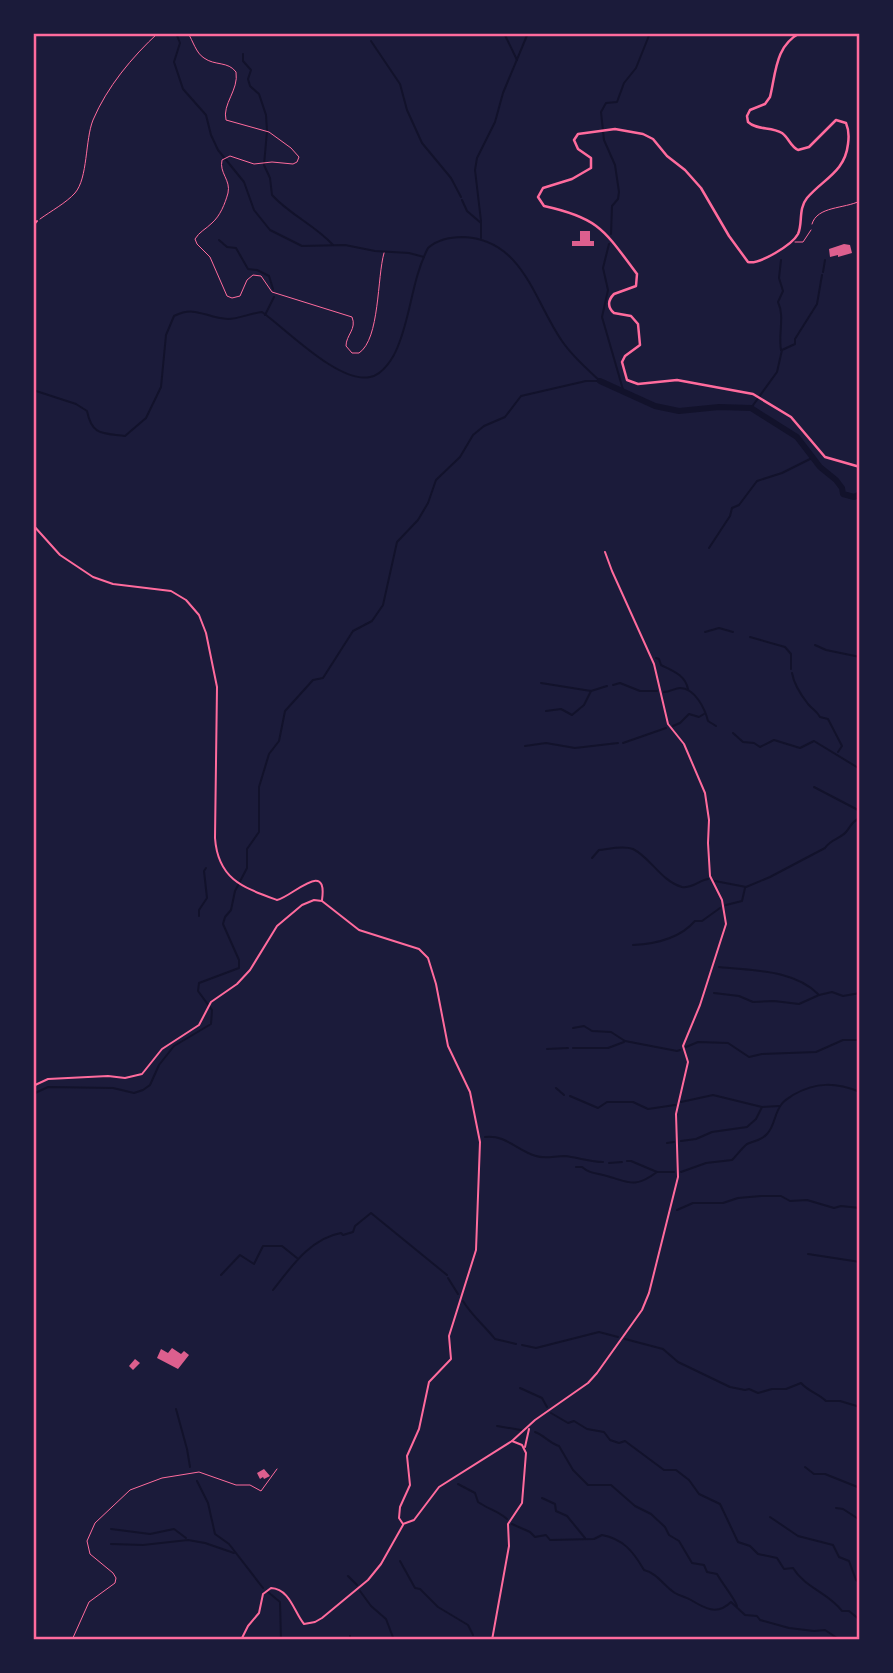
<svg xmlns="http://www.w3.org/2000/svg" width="893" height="1673" font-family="Figtree,sans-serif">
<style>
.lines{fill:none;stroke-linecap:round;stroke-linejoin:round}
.stream{stroke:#12122b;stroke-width:2}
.river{stroke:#12122b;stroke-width:6}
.building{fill:#dd5f8e}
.path{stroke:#ff6b9d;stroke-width:1}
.service{stroke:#ff6b9d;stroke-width:1}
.minor{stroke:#ff6b9d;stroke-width:2}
.tertiary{stroke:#ff6b9d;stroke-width:2.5}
.neatline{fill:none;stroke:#ff6b9d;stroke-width:2.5}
</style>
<rect width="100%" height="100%" fill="#1b1b3a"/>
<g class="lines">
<g class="stream">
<polyline points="176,33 180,43 174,62 183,89 206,115 211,135 218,150 244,182 254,210 270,230 302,246 345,245 375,251 409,253 424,257"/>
<polyline points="504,33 517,60"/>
<polyline points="371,41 400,84 407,110 422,143 451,178 461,197"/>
<path d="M243,54V61L251,70L248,79L250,86L259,94L266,115L267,131L264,165L270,178L272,195C290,215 315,225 333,245"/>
<polyline points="462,200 467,211 481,223"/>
<polyline points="611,234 612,206 618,199 619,192 615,165 604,140 601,112 606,103 617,102 624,83 636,68 650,33"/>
<polyline points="481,238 481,221 475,170 477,158 495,122 503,93 528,33"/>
<polyline points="219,240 227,247 236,248 248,269 257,270 269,276 273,289"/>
<polyline points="609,244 603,268 608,290 602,317 624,393"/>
<path d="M781,260L779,278L783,291L778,302C785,317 778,333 781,350"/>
<polyline points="823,272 825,260"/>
<polyline points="265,315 274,297"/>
<path d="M33,390L76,404L87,411C92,436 103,433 125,436L146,418L161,387L166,335L174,316C197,305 205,318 228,319C239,319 251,313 262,312C286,329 339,384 370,377C383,375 394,357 398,346C411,315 412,279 428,248C438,239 450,237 463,237C523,239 534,301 562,341C572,356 586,368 599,380"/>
<polyline points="751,408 777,372 782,350 795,344 795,339 817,304 822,275"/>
<polyline points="709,548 730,516 732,508 739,505 757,481 782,473 814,457"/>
<polyline points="705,632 719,628 733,632"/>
<polyline points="750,637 785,647 791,654 791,669"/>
<polyline points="815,645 826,650 860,657"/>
<path d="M656,658L659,659L661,665C673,671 685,675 688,689"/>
<path d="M792,673C794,685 801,695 808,704C813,710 816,710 820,717L828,719L842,746L838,752"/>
<polyline points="541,683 591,691"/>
<polyline points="613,685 620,683 640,691 657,691"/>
<path d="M664,692C670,692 675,688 680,688C695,688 705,709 708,721L716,726"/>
<polyline points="546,711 561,709 572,715 584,705 591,691 607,686"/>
<polyline points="673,726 680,723 689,714 699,717 704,714"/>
<polyline points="733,733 743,742 754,743 760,747 774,740 800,748 814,741 860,769"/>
<polyline points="623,743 666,728"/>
<polyline points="525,746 546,743 575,748 618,743"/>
<polyline points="814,787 858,810 860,814"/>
<path d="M592,858L599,850C609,849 623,845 633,849C651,858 661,881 682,887C693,889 699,880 708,879"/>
<path d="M715,881L746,887L770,877L825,848C831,839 840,839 846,832C852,825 851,822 860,818"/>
<polyline points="726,905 742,901 745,888"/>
<polyline points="199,916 199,910 207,898 204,871 206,868"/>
<path d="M633,945C655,944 680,938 695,921H702L720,908"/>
<path d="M719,967C752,971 793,969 818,994"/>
<polyline points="714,993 739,996 753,1002 774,1001 799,1004 819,995 832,992 843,996 860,993"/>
<polyline points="573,1028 584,1026 592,1031 611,1032 625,1041 677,1051 680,1050"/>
<polyline points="686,1047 698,1042 728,1043 749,1057 762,1054 816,1052 843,1040 860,1040"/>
<polyline points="573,1048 608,1048 624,1042"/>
<polyline points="547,1049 568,1048"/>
<polyline points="556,1088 564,1095"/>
<polyline points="33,1094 48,1087 113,1088 134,1093 143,1090 150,1085 159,1065 174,1046 211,1024 212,1010 198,991 199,983 239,968 239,960 223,924 225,917 231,910 235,891 247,868 247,849 259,832 259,787 269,754 279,741 285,711 313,680 323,678 353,631 372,621 383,605 397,542 418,520 428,503 436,480 460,457 473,435 484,426 505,417 521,396 586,381 600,381"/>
<polyline points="570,1096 598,1108 607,1102 633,1102 648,1109 675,1105"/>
<polyline points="681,1102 713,1095 762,1107 779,1106"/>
<path d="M485,1137C505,1134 518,1151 536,1156C544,1159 555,1156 564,1156C577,1157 590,1162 603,1162"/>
<polyline points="681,1141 696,1139 712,1132 747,1127 756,1119 762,1107"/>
<polyline points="667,1143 674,1142"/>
<polyline points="627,1161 631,1161 657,1172 674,1172"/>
<polyline points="609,1163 622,1162"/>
<path d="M576,1167H582C589,1173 594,1173 603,1175C628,1181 633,1190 657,1172"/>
<path d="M681,1172L706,1163L732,1160C737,1155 742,1148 747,1144C754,1141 762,1140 767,1134C775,1126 774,1114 781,1105C784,1100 789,1098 793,1095C816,1082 835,1082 860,1092"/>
<polyline points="677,1210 693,1203 723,1203 738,1198 761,1196 781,1196 790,1201 807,1200 834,1208 841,1206 860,1208"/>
<polyline points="808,1254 860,1262"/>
<polyline points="221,1275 240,1255 254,1264 263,1246 282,1246 297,1258"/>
<polyline points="448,1278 458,1294"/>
<path d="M273,1290C291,1267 311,1238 341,1233L343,1235L353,1232L355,1226L371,1213L447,1275"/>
<path d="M463,1301C472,1316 484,1325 495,1339L516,1344"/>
<path d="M625,1339L663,1349L678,1362L730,1387L745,1390L749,1389L758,1393L772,1389H786L801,1383C809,1392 818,1393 826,1401H840L860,1407"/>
<polyline points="522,1345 536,1348 599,1332 618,1337"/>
<polyline points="520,1388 542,1398 547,1407"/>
<polyline points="176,1409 187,1449 190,1467"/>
<path d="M551,1413L568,1423L574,1421L587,1429L604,1432L610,1440L619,1443L625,1441L664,1470H676L689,1480L699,1494L720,1504L738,1542L750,1546L758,1554L777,1558L784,1569L793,1568C805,1588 829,1593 842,1611H849L860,1620"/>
<polyline points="497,1426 521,1430"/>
<path d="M535,1432C544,1435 549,1443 559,1446L573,1470L588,1485H611L635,1506L651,1514L665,1527L669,1535L679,1541L692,1563L704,1565L707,1572L717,1574C722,1583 735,1599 737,1606"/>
<polyline points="805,1467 814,1474 825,1474 860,1488"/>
<polyline points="197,1481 208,1503 215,1534 229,1544 263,1588"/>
<path d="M458,1484L475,1493L478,1502C488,1509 498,1511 507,1519"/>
<polyline points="542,1498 555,1504 556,1511 567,1516 585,1538"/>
<polyline points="836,1508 843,1509 860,1520"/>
<polyline points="770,1517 798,1536 833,1545 839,1557 849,1561 856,1580 860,1583"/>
<path d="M512,1524L530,1532L535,1537L546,1535L550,1540L594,1539L602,1535C623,1539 633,1551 644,1570C657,1573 664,1586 675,1593C680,1596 686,1597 691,1600C704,1608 717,1616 731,1602L745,1615L757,1616L760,1620L789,1628L814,1631L825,1630L840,1640"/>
<polyline points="111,1529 150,1534 174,1529 186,1538"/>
<polyline points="111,1544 143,1545 188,1540 205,1543 234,1553"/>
<polyline points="400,1561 415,1588 420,1589 438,1607 468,1625 473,1635"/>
<polyline points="348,1576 357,1585"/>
<polyline points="360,1591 371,1606 386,1619 394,1640"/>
<polyline points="268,1592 280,1602 281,1640"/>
<polyline points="350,1636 350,1640"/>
<polyline points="588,1638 590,1640"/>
</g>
<polyline class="river" points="600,381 655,406 679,411 719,407 751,408 797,437 820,467 836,480 842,488 843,494 854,497 860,494"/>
</g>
<g class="building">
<polygon points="580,231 590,231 590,241 594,241 594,246 572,246 572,241 580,241"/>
<polygon points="844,244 850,245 852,253 838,257 838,255 830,257 829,249"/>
<polygon points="172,1348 181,1354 184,1351 189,1355 178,1369 157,1358 161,1349 168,1353"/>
<polygon points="135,1359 140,1363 133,1370 129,1366"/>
<polygon points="264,1469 270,1476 264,1479 263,1477 260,1479 257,1473"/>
</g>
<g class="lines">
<g class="path">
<path d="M188,33C193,41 196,53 204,58C215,66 228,61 236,72C239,90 222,104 226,120L269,132L291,148L299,157L297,162L293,164L272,162L254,164L230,156L222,160C219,173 231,180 228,193C225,204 220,216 212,223C206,229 199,232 195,239L197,244L210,257L227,296L232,298L240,296L247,280L253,275L261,276L272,292L352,317C357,329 346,335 346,346L352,353H359C380,339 377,277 384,253"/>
<path d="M40,219C51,211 66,203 75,193C88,178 85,140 93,120C107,87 132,57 158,33"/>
<path d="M812,224C817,206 844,209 860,201"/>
</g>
<g class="service">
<polyline points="795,242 803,242 811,230"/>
<polyline points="72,1640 89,1602 115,1583 116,1578 113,1573 90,1554 87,1541 95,1523 130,1490 162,1478 199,1472 236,1485 250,1485 261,1491 277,1469"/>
</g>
<g class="minor">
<polyline points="33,226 37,221"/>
<path d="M33,525L60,555L93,577L113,584L171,591L186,600L199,615L206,633L217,687L215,838C218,879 242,887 277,900C292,897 328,858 322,900"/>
<polyline points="33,1086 48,1079 108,1076 125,1078 142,1074 162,1049 199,1025 211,1002 237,984 250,970 277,926 302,905 314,900 322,901 359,930 419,949 428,958 436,984 448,1046 470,1092 480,1142 476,1250 449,1336 451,1359 429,1382 419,1429 407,1456 410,1485 400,1507 399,1518 403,1524"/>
<polyline points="525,1447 529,1429"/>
<polyline points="403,1524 414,1520 439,1487 512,1441 535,1420 588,1383 597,1373 642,1310 649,1293 678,1177 676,1114 688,1062 683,1046 700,1005 726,924 722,900 710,876 708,843 709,820 705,793 684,744 668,724 654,664 612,571 605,552"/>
<path d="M241,1640L248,1626L259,1613L263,1594L271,1588C290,1589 294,1612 304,1624L315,1622L322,1618L368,1580L381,1564L403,1525"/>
<polyline points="492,1640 509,1546 508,1524 522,1503 526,1453 522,1445 512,1441"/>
</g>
<path class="tertiary" d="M800,33C775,46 776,73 770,97L765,104L750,110L747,116L748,122C758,131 771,126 782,133C789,138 790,146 798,150L809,147L836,120L846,123C849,130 849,137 848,144C845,172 823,179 807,198C798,209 803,223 798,234C792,245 759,265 748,262L729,236L701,188L685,170L667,156L653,139L643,134L615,129L578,134L574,140L578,149L591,158V168L572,179L543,188L538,197L544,206C599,218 604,230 637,274L636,286L614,294C608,300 607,307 614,313L631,316L638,324L640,345L625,356L622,362L627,380L638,384L677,380L753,394L791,417L825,457L860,467"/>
</g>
<rect width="893" height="1673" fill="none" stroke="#1b1b3a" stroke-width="70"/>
<rect x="35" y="35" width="823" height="1603" class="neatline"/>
</svg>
